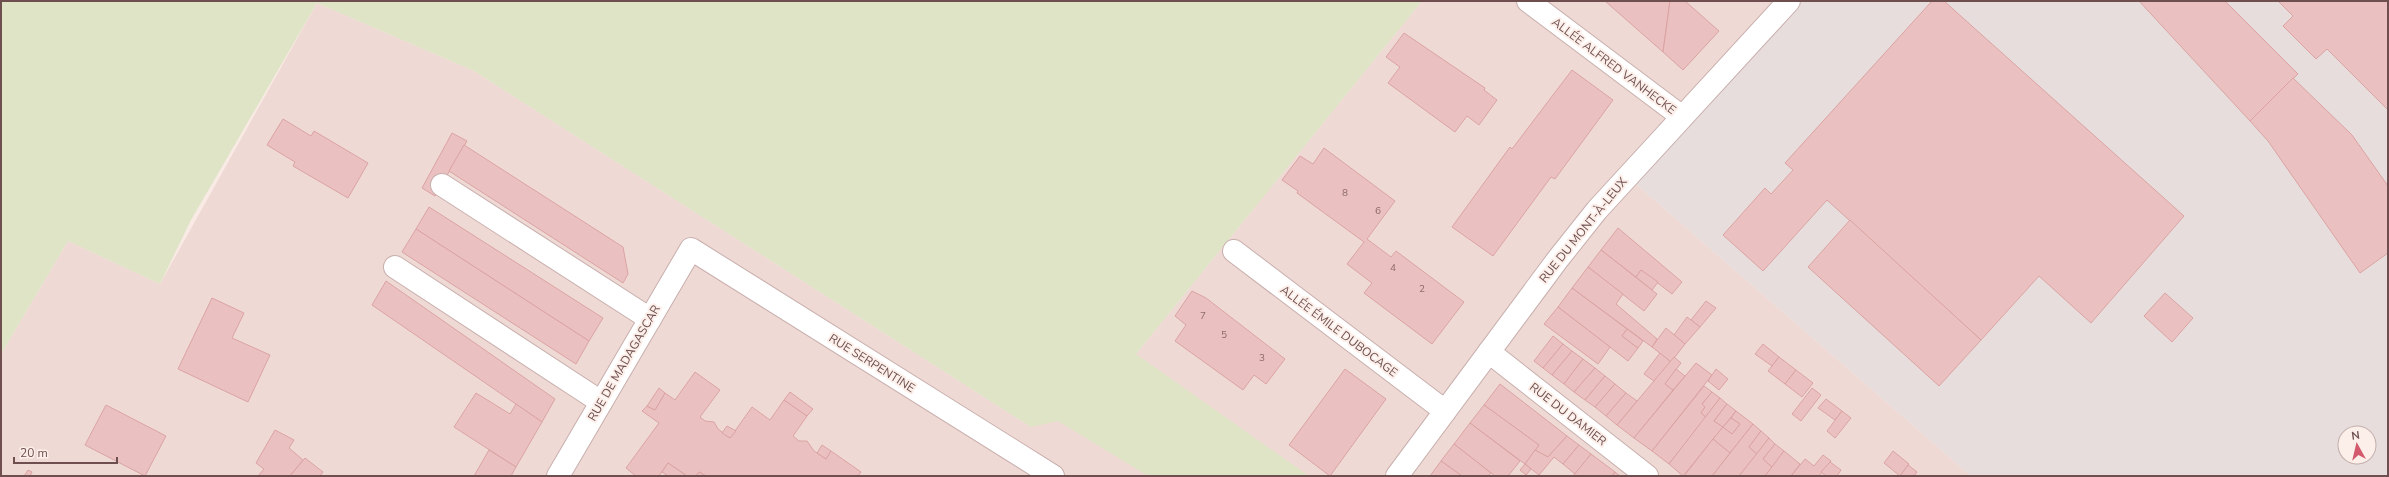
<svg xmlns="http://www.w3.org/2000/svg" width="2389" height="477" font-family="'Nunito Sans',sans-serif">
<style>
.residential{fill:#efd9d4}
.industrial{fill:#e7dddc;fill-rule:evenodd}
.green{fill:#dee4c5}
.building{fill:#eac1c0;stroke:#dba3a3}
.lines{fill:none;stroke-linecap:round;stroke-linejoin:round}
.minor-casing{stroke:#c8afad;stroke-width:24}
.minor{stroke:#fff;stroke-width:22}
.labels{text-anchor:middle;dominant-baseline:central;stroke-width:4;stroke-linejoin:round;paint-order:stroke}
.number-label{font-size:10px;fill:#8d6b6a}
.street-label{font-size:12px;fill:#6e4e4e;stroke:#fcefea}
</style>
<rect width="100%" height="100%" fill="#f9eae5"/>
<polygon class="residential" points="1422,1 1799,1 1636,184 1971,476 1,476 1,354 68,241 160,284 317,3 474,71 1031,427 1136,354"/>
<path class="industrial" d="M1799,1H2388V476H1971L1636,184ZM2345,433H2369V457H2345Z"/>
<polygon class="green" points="1,1 1422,1 1136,354 1309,476 1148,476 1058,421 1031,427 474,71 317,3 191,220 160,284 68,241 1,354"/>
<g class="building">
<polygon points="1605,1 1670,1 1663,52"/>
<polygon points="1670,1 1685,1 1719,31 1683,70 1663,52"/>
<polygon points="1932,1 1944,1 2184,216 2091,323 2039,276 1981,340 1827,200 1763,271 1723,235 1765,188 1771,194 1793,170 1785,163"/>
<polygon points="2139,1 2225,1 2298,74 2250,121"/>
<polygon points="2278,1 2388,1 2388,110 2327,49 2316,59 2283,26 2293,16"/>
<polygon points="1404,33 1485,88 1484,90 1497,100 1479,125 1467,116 1455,132 1388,83 1400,67 1386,57"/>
<polygon points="1572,70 1613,100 1555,179 1551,177 1493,256 1452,227 1510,147 1512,149"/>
<polygon points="2293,78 2352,135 2388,186 2388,253 2360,273 2268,141 2250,121"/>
<polygon points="283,119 311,136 314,131 368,163 348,198 293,166 295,162 267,145"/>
<polygon points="452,133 467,141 435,196 422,188"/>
<polygon points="464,145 623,247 628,274 623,283 449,171"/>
<polygon points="1324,148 1395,201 1367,239 1391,257 1396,251 1464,302 1432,344 1364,293 1372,283 1347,264 1364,242 1297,193 1298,191 1282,180 1300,156 1313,164"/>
<polygon points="429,207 603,318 589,341 416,229"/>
<polygon points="1850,220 1981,340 1939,386 1808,267"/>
<polygon points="1618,228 1682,282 1672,294 1641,270 1636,277 1601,250"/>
<polygon points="416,229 589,341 576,364 402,252"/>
<polygon points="1601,250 1657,294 1644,311 1588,267"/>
<polygon points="1588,267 1623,294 1616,304 1657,339 1652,347 1572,288"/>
<polygon points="1641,270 1658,282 1652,290 1636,277"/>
<polygon points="386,281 555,399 542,422 372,305"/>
<polygon points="1572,288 1627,329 1622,336 1638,348 1628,361 1558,307"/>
<polygon points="1192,291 1206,298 1285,359 1266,384 1254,375 1243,390 1175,341 1186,325 1175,316"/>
<polygon points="2165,293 2193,318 2172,342 2144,316"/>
<polygon points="212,298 244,313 232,338 270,355 248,402 178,369"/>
<polygon points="1706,301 1716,308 1700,327 1691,320"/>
<polygon points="1558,307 1610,347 1598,364 1544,324"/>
<polygon points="1687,317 1700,327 1685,344 1674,335"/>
<polygon points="1666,328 1685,344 1671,362 1652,347"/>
<polygon points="1627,329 1643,341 1638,348 1622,336"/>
<polygon points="1553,336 1563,344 1543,368 1534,361"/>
<polygon points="1563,344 1572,351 1552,375 1543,368"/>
<polygon points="1763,344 1779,357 1772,366 1755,354"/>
<polygon points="1572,351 1583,359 1564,384 1552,375"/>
<polygon points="1660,353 1671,362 1654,381 1644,374"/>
<polygon points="1674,357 1681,363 1665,384 1673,390 1634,438 1617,425"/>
<polygon points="1779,357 1796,370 1785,384 1768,371"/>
<polygon points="1583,359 1595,368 1574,392 1564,384"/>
<polygon points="1696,363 1712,375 1652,451 1634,438"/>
<polygon points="1595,368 1605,376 1585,400 1574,392"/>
<polygon points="1345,369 1386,399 1330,476 1289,445"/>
<polygon points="1676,369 1685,376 1673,390 1665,384"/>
<polygon points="1716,369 1728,379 1719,390 1708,381"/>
<polygon points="1796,370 1813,383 1802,397 1785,384"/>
<polygon points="695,372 720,390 700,417 705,421 714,422 718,429 730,438 752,407 770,420 784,400 807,416 793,436 799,441 807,441 814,451 826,459 831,451 861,472 858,476 706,476 699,472 696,476 687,476 668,463 659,476 636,476 626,468 659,423 642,411 647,406 655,410 665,393 675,400"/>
<polygon points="1605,376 1615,384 1595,407 1585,400"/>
<polygon points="1500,384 1567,436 1548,457 1535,450 1539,445 1484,405"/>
<polygon points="1615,384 1626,393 1606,416 1595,407"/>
<polygon points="1704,386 1712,392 1702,404 1705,407 1701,413 1706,417 1669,464 1652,451"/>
<polygon points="659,388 665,393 655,410 647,406"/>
<polygon points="1812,388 1821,395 1801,421 1792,414"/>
<polygon points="790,392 813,409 807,416 784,400"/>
<polygon points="1712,392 1720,398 1706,417 1701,413 1705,407 1702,404"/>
<polygon points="476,393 510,414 516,404 542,422 516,467 454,427"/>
<polygon points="1626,393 1637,401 1617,425 1606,416"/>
<polygon points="1720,398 1727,404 1714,421 1723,427 1683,476 1669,464"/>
<polygon points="1826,399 1842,411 1835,420 1818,408"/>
<polygon points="1727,404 1736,411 1723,427 1714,421"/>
<polygon points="106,405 166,436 145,476 85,445"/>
<polygon points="1484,405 1539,445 1525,464 1470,423"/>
<polygon points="1736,411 1753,424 1730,453 1713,439 1723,427 1732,434 1740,424 1731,418"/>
<polygon points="1842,411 1851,418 1835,438 1827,431"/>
<polygon points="1731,418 1740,424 1732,434 1723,427"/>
<polygon points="1470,423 1520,461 1508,476 1495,476 1454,444"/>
<polygon points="1753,424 1761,431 1749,447 1757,454 1739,476 1712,476"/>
<polygon points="727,426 736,431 730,438 722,433"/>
<polygon points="275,430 294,440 289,448 303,460 290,476 258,476 264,469 256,463"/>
<polygon points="1761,431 1769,438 1757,454 1749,447"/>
<polygon points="1567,436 1579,445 1563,464 1554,457 1539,475 1525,464 1535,450 1548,457"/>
<polygon points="1769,438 1775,444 1763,459 1772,467 1765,476 1739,476"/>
<polygon points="1713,439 1730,453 1712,476 1684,476"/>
<polygon points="1454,444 1491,473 1488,476 1462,476 1441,461"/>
<polygon points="1775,444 1784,451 1772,467 1763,459"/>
<polygon points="822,445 831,451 826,459 817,453"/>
<polygon points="1579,445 1591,454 1575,474 1563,464"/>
<polygon points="489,450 516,467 511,476 474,476"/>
<polygon points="1784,451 1800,464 1791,476 1765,476"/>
<polygon points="1893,451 1909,464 1900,476 1884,463"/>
<polygon points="1591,454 1615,472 1612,476 1573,476"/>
<polygon points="1823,455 1831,461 1819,476 1791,476 1805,459 1814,466"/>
<polygon points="305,458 323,472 320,476 290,476"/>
<polygon points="1441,461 1462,476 1430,476"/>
<polygon points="1830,462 1841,470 1837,476 1826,476 1821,472"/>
<polygon points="668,463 687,476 668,476 662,472"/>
<polygon points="1525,464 1531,469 1526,475 1520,470"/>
<polygon points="1908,465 1917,472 1914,476 1900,476"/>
<polygon points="28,470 32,472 30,476 24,476"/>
<polygon points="699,472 706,476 696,476"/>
<polygon points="1615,472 1620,476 1612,476"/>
</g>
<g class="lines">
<defs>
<g id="minor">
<polyline points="1528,1 1681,116"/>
<polyline points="442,185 650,319"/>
<polyline points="1234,251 1445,411"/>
<polyline points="395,267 601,402"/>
<polyline points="1489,352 1647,476"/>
<polyline points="558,476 691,249 1053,476"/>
<polyline points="1397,476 1558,259 1597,210 1789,1"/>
</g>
</defs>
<use href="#minor" class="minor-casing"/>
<use href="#minor" class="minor"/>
</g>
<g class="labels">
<g class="number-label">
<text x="1345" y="193">8</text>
<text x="1378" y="211">6</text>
<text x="1393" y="268">4</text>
<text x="1422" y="289">2</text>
<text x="1203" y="316">7</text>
<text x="1224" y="335">5</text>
<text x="1262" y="358">3</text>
</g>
<g class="street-label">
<text transform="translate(1614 66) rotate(37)">ALLÉE ALFRED VANHECKE</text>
<text transform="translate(1583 230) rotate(-51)">RUE DU MONT-À-LEUX</text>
<text transform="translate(1339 331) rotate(37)">ALLÉE ÉMILE DUBOCAGE</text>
<text transform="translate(624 363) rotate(-60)">RUE DE MADAGASCAR</text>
<text transform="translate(872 363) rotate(32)">RUE SERPENTINE</text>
<text transform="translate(1568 414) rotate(38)">RUE DU DAMIER</text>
</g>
</g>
<rect width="2389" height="477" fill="none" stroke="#6e4e4e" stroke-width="4"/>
<g transform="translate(2357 445) rotate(352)"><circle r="19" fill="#fcefea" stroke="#c3afac"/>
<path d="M0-3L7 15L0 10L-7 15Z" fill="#d35a6d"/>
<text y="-6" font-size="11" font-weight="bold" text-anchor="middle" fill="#6e4e4e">N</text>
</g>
<path d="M14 457v6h103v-6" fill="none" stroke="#6e4e4e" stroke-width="2"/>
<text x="20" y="457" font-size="12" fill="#6e4e4e" stroke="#fcefea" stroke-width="3" paint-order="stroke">20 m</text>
</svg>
